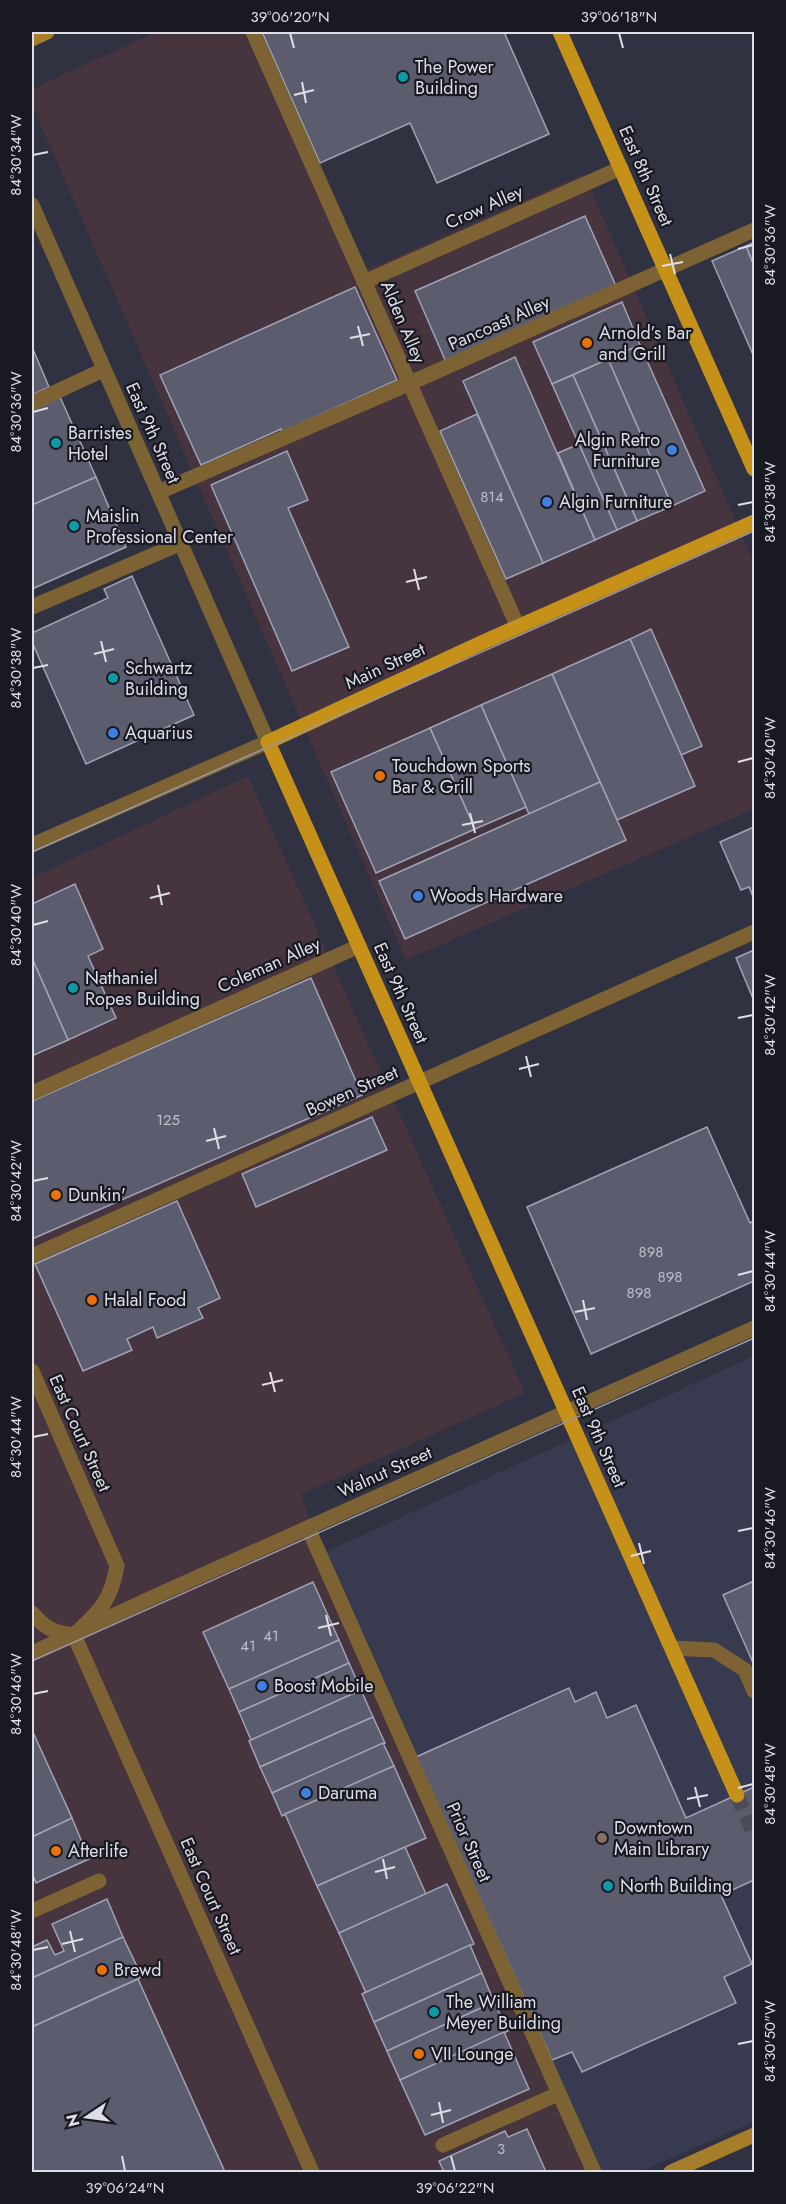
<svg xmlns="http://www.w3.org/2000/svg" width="786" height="2204" font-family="Jost,sans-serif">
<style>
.commercial{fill:#46343f}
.built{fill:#383a4f}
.building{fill:#5b5d6e;stroke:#a0a3b6;stroke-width:1.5}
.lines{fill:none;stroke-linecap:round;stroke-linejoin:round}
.primary-tunnel{stroke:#4a4c5a;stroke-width:15;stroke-dasharray:15 8;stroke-linecap:butt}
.service{stroke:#7d6334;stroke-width:15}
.pedestrian{stroke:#7d6334;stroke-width:15}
.minor{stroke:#7d6334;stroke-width:15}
.tertiary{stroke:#7d6334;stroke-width:15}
.secondary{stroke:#a67d2b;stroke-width:15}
.primary{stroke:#c69118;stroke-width:15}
.tram{stroke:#9899a5;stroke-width:1.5}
.ticks{fill:none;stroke:#dddee8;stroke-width:2}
.culture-dot{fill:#0f9aa8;stroke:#191a21;stroke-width:2}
.food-dot{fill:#e8710a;stroke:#191a21;stroke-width:2}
.shop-dot{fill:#3f7fe0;stroke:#191a21;stroke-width:2}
.education-dot{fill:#8d6e63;stroke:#191a21;stroke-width:2}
.labels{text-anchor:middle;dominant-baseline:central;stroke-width:4.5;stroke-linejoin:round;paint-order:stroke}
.number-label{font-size:15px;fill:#bcbeca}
.poi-label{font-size:18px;fill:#dddee8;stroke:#191a21;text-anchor:start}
.street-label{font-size:18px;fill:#dddee8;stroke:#191a21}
.neatline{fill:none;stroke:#dddee8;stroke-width:2}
.ticks-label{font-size:15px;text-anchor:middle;fill:#dddee8}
</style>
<rect width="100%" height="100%" fill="#303241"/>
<g class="commercial">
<polygon points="156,32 256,32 364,271 584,174 754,563 754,809 406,960 32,105 32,89"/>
<polygon points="248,776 525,1393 301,1494 321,1554 600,2172 32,2172 32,878"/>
</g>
<polygon class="built" points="754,1356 754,2122 639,2172 600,2172 321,1554"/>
<g class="building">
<polygon points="262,32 504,32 549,134 437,183 410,123 320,163"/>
<polygon points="585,216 616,286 446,362 415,291"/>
<polygon points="754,242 754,266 746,246"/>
<polygon points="746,246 754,266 754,357 712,261"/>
<polygon points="355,287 397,380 282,432 281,429 201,465 160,375"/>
<polygon points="622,302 640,345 552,384 533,342"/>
<polygon points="640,345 705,491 672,506 608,359"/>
<polygon points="32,347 49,387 32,395"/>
<polygon points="515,357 595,540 543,563 463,381"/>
<polygon points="608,359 672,506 637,521 573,375"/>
<polygon points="573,375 637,521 617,530 552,384"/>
<polygon points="60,397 96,477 32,505 32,409"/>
<polygon points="477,414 543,563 506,579 440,431"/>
<polygon points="579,444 617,530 595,540 558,453"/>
<polygon points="287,451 308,500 288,508 349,647 292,671 211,485"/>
<polygon points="96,477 126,547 32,589 32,505"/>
<polygon points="132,576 194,715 86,764 32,642 32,633 108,598 104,589"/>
<polygon points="651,629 702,746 681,755 630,639"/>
<polygon points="630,639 695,786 617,820 552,674"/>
<polygon points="552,674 600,782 529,814 481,705"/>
<polygon points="481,705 526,807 475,829 430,728"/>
<polygon points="430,728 475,829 376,873 331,772"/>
<polygon points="600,782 626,840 405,939 379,881"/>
<polygon points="754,827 754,899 749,887 741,890 720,842"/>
<polygon points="75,884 103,949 88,956 116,1018 68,1040 32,958 32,904"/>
<polygon points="754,950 754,1001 736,958"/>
<polygon points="32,958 68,1040 34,1055 32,1049"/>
<polygon points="311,978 362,1095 32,1239 32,1101"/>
<polygon points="372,1117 387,1150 256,1207 242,1174"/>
<polygon points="707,1127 750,1223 754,1221 754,1281 591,1354 527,1207"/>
<polygon points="177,1201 220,1298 198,1308 203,1318 157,1338 153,1327 127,1339 132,1350 83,1371 35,1264"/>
<polygon points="754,1581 754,1665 723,1595"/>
<polygon points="313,1582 339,1640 229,1689 203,1632"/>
<polygon points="339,1640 349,1663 239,1712 229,1689"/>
<polygon points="349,1663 361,1690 251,1740 239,1712"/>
<polygon points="569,1688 575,1702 596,1692 607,1718 636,1705 686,1818 754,1787 754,1880 721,1895 752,1964 724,1977 736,2003 582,2072 572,2052 552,2060 416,1757"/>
<polygon points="361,1690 373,1717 260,1767 249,1741"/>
<polygon points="373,1717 385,1743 272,1793 260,1767"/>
<polygon points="32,1730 72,1818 32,1837"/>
<polygon points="383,1743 394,1766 282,1816 272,1793"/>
<polygon points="394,1766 426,1838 317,1886 285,1814"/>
<polygon points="72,1818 89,1859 36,1883 32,1873 32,1837"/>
<polygon points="405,1847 426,1894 339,1933 317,1886"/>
<polygon points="447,1884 474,1944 366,1993 339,1933"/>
<polygon points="107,1899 123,1937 32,1978 32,1947 47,1940 55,1955 64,1951 52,1924"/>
<polygon points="123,1937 142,1977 32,2027 32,1978"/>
<polygon points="470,1945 482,1973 374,2022 362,1994"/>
<polygon points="482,1973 494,2002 387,2051 374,2022"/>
<polygon points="138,1979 225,2172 32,2172 32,2027"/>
<polygon points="494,2002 508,2031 400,2080 387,2051"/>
<polygon points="504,2032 529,2089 425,2135 400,2080"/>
<polygon points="527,2129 546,2172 444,2172 439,2161 505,2131 508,2137"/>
</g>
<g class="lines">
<polyline class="primary-tunnel" points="737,1795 754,1834"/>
<g class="service">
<polyline points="253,32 518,627"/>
<polyline points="364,282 621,168"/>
<polyline points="32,403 103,370"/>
<polyline points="159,492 408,384 754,230"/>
<polyline points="32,607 179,544"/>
<polyline points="32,1093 359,946"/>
<polyline points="32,1256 754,932"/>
<polyline points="308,1528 594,2172"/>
<polyline points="672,1648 714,1650 745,1670 754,1691"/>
<polyline points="443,2145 558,2094"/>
</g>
<polyline class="pedestrian" points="32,1911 99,1881"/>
<polyline class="minor" points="32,205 268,742"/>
<g class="tertiary">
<polyline points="32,845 268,742"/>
<path d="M32,1371L117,1566C111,1601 100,1611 74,1635C53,1632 46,1629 32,1613"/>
<polyline points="74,1635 312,2172"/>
<polyline points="32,1653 160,1594 754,1328"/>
</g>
<g class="secondary">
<polyline points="32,39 47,32"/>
<polyline points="671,2172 754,2135"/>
</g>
<g class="primary">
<polyline points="560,32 754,469"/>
<polyline points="737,1795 268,742 479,644 754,522"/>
</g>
<g class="tram">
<polyline points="32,852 754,531"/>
<polyline points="32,1661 754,1338"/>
</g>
</g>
<path class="ticks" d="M290,33L294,48M619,33L623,48M302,82L306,103M294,95L314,90M33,155L48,152M738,249L753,245M670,254L675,274M662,266L683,262M358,326L363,346M350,338L370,334M33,412L48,408M738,505L753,502M414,569L419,590M406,582L427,577M101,641L106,662M94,654L114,649M33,668L48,665M738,762L753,758M470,813L475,833M462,825L483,821M158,885L162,905M150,898L170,893M33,925L48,921M738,1018L753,1015M526,1056L531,1077M519,1069L539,1064M214,1128L219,1149M206,1141L226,1136M33,1181L48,1178M738,1275L753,1271M583,1300L587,1320M575,1312L595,1308M270,1372L275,1392M262,1385L283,1380M33,1437L48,1434M738,1531L753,1528M639,1543L644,1564M631,1556L651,1551M326,1615L331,1636M318,1628L339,1623M33,1694L48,1691M695,1787L700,1807M738,1788L753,1784M687,1799L708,1795M383,1859L387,1879M375,1872L395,1867M70,1931L75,1952M62,1944L83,1939M33,1950L48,1947M738,2044L753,2041M439,2102L443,2123M431,2115L451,2110M122,2156L125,2171M451,2156L455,2171"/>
<g class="culture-dot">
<circle cx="403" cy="77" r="6"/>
<circle cx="56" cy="443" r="6"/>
<circle cx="74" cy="526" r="6"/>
<circle cx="113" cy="678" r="6"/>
<circle cx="73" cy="988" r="6"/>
<circle cx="608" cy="1886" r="6"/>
<circle cx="434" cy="2012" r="6"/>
</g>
<g class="food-dot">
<circle cx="587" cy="343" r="6"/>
<circle cx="380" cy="776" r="6"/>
<circle cx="56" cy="1195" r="6"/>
<circle cx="92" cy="1300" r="6"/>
<circle cx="56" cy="1851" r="6"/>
<circle cx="102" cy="1970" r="6"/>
<circle cx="419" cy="2054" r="6"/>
</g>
<g class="shop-dot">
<circle cx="672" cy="450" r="6"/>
<circle cx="547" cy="502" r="6"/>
<circle cx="113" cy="733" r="6"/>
<circle cx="418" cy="896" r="6"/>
<circle cx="262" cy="1686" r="6"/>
<circle cx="306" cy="1793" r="6"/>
</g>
<circle class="education-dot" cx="602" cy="1838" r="6"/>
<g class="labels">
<g class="number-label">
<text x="492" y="497">814</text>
<text x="168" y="1120">125</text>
<text x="651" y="1252">898</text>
<text x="670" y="1277">898</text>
<text x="639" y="1293">898</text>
<text x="271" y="1636">41</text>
<text x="248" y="1646">41</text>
<text x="501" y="2149">3</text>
</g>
<g class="poi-label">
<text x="415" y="67">The Power<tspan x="415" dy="21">Building</tspan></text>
<text x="599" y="333">Arnold’s Bar<tspan x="599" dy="21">and Grill</tspan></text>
<text x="68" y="433">Barristes<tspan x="68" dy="21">Hotel</tspan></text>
<text x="660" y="440" text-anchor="end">Algin Retro<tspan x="660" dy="21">Furniture</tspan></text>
<text x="559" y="502">Algin Furniture</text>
<text x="86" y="516">Maislin<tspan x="86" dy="21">Professional Center</tspan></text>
<text x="125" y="668">Schwartz<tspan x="125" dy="21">Building</tspan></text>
<text x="125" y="733">Aquarius</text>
<text x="392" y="766">Touchdown Sports<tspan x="392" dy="21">Bar &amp; Grill</tspan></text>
<text x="430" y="896">Woods Hardware</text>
<text x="85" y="978">Nathaniel<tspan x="85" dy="21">Ropes Building</tspan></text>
<text x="68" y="1195">Dunkin'</text>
<text x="104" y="1300">Halal Food</text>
<text x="274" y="1686">Boost Mobile</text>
<text x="318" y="1793">Daruma</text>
<text x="614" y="1828">Downtown<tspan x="614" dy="21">Main Library</tspan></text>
<text x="68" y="1851">Afterlife</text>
<text x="620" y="1886">North Building</text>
<text x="114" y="1970">Brewd</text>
<text x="446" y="2002">The William<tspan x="446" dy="21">Meyer Building</tspan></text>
<text x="431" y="2054">VII Lounge</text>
</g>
<g class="street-label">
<text transform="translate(646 176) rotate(66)">East 8th Street</text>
<text transform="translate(484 207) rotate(-24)">Crow Alley</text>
<text transform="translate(403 322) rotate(67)">Alden Alley</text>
<text transform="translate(499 323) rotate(-24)">Pancoast Alley</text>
<text transform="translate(153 433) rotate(66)">East 9th Street</text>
<text transform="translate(385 666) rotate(-25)">Main Street</text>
<text transform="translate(269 965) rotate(-24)">Coleman Alley</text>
<text transform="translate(401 993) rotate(66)">East 9th Street</text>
<text transform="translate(352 1091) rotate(-24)">Bowen Street</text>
<text transform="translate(80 1433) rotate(66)">East Court Street</text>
<text transform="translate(599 1437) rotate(66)">East 9th Street</text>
<text transform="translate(385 1472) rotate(-24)">Walnut Street</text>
<text transform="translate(469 1842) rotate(66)">Prior Street</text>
<text transform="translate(211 1896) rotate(66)">East Court Street</text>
</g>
</g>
<rect width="786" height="2204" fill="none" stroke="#191a21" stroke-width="66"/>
<g transform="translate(87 2117) rotate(257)" stroke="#191a21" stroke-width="4.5" paint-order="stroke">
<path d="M0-4.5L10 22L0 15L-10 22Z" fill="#dddee8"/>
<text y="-9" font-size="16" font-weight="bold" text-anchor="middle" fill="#dddee8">N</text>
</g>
<rect x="33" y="33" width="720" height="2138" class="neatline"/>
<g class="ticks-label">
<text x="290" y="22">39°06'20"N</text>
<text x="619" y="22">39°06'18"N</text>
<text transform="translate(16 155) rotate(-90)" y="5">84°30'34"W</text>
<text transform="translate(770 245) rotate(-90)" y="5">84°30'36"W</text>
<text transform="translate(16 412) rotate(-90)" y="5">84°30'36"W</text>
<text transform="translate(770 502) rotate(-90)" y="5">84°30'38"W</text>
<text transform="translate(16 668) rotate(-90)" y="5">84°30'38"W</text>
<text transform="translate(770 758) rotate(-90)" y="5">84°30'40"W</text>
<text transform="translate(16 925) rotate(-90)" y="5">84°30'40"W</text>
<text transform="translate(770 1015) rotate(-90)" y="5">84°30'42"W</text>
<text transform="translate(16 1181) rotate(-90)" y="5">84°30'42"W</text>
<text transform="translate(770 1271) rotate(-90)" y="5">84°30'44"W</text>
<text transform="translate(16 1437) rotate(-90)" y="5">84°30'44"W</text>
<text transform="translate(770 1528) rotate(-90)" y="5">84°30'46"W</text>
<text transform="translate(16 1694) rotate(-90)" y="5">84°30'46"W</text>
<text transform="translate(770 1784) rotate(-90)" y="5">84°30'48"W</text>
<text transform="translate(16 1950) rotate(-90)" y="5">84°30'48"W</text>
<text transform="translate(770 2041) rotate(-90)" y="5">84°30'50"W</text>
<text x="125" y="2193">39°06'24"N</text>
<text x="455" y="2193">39°06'22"N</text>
</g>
</svg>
